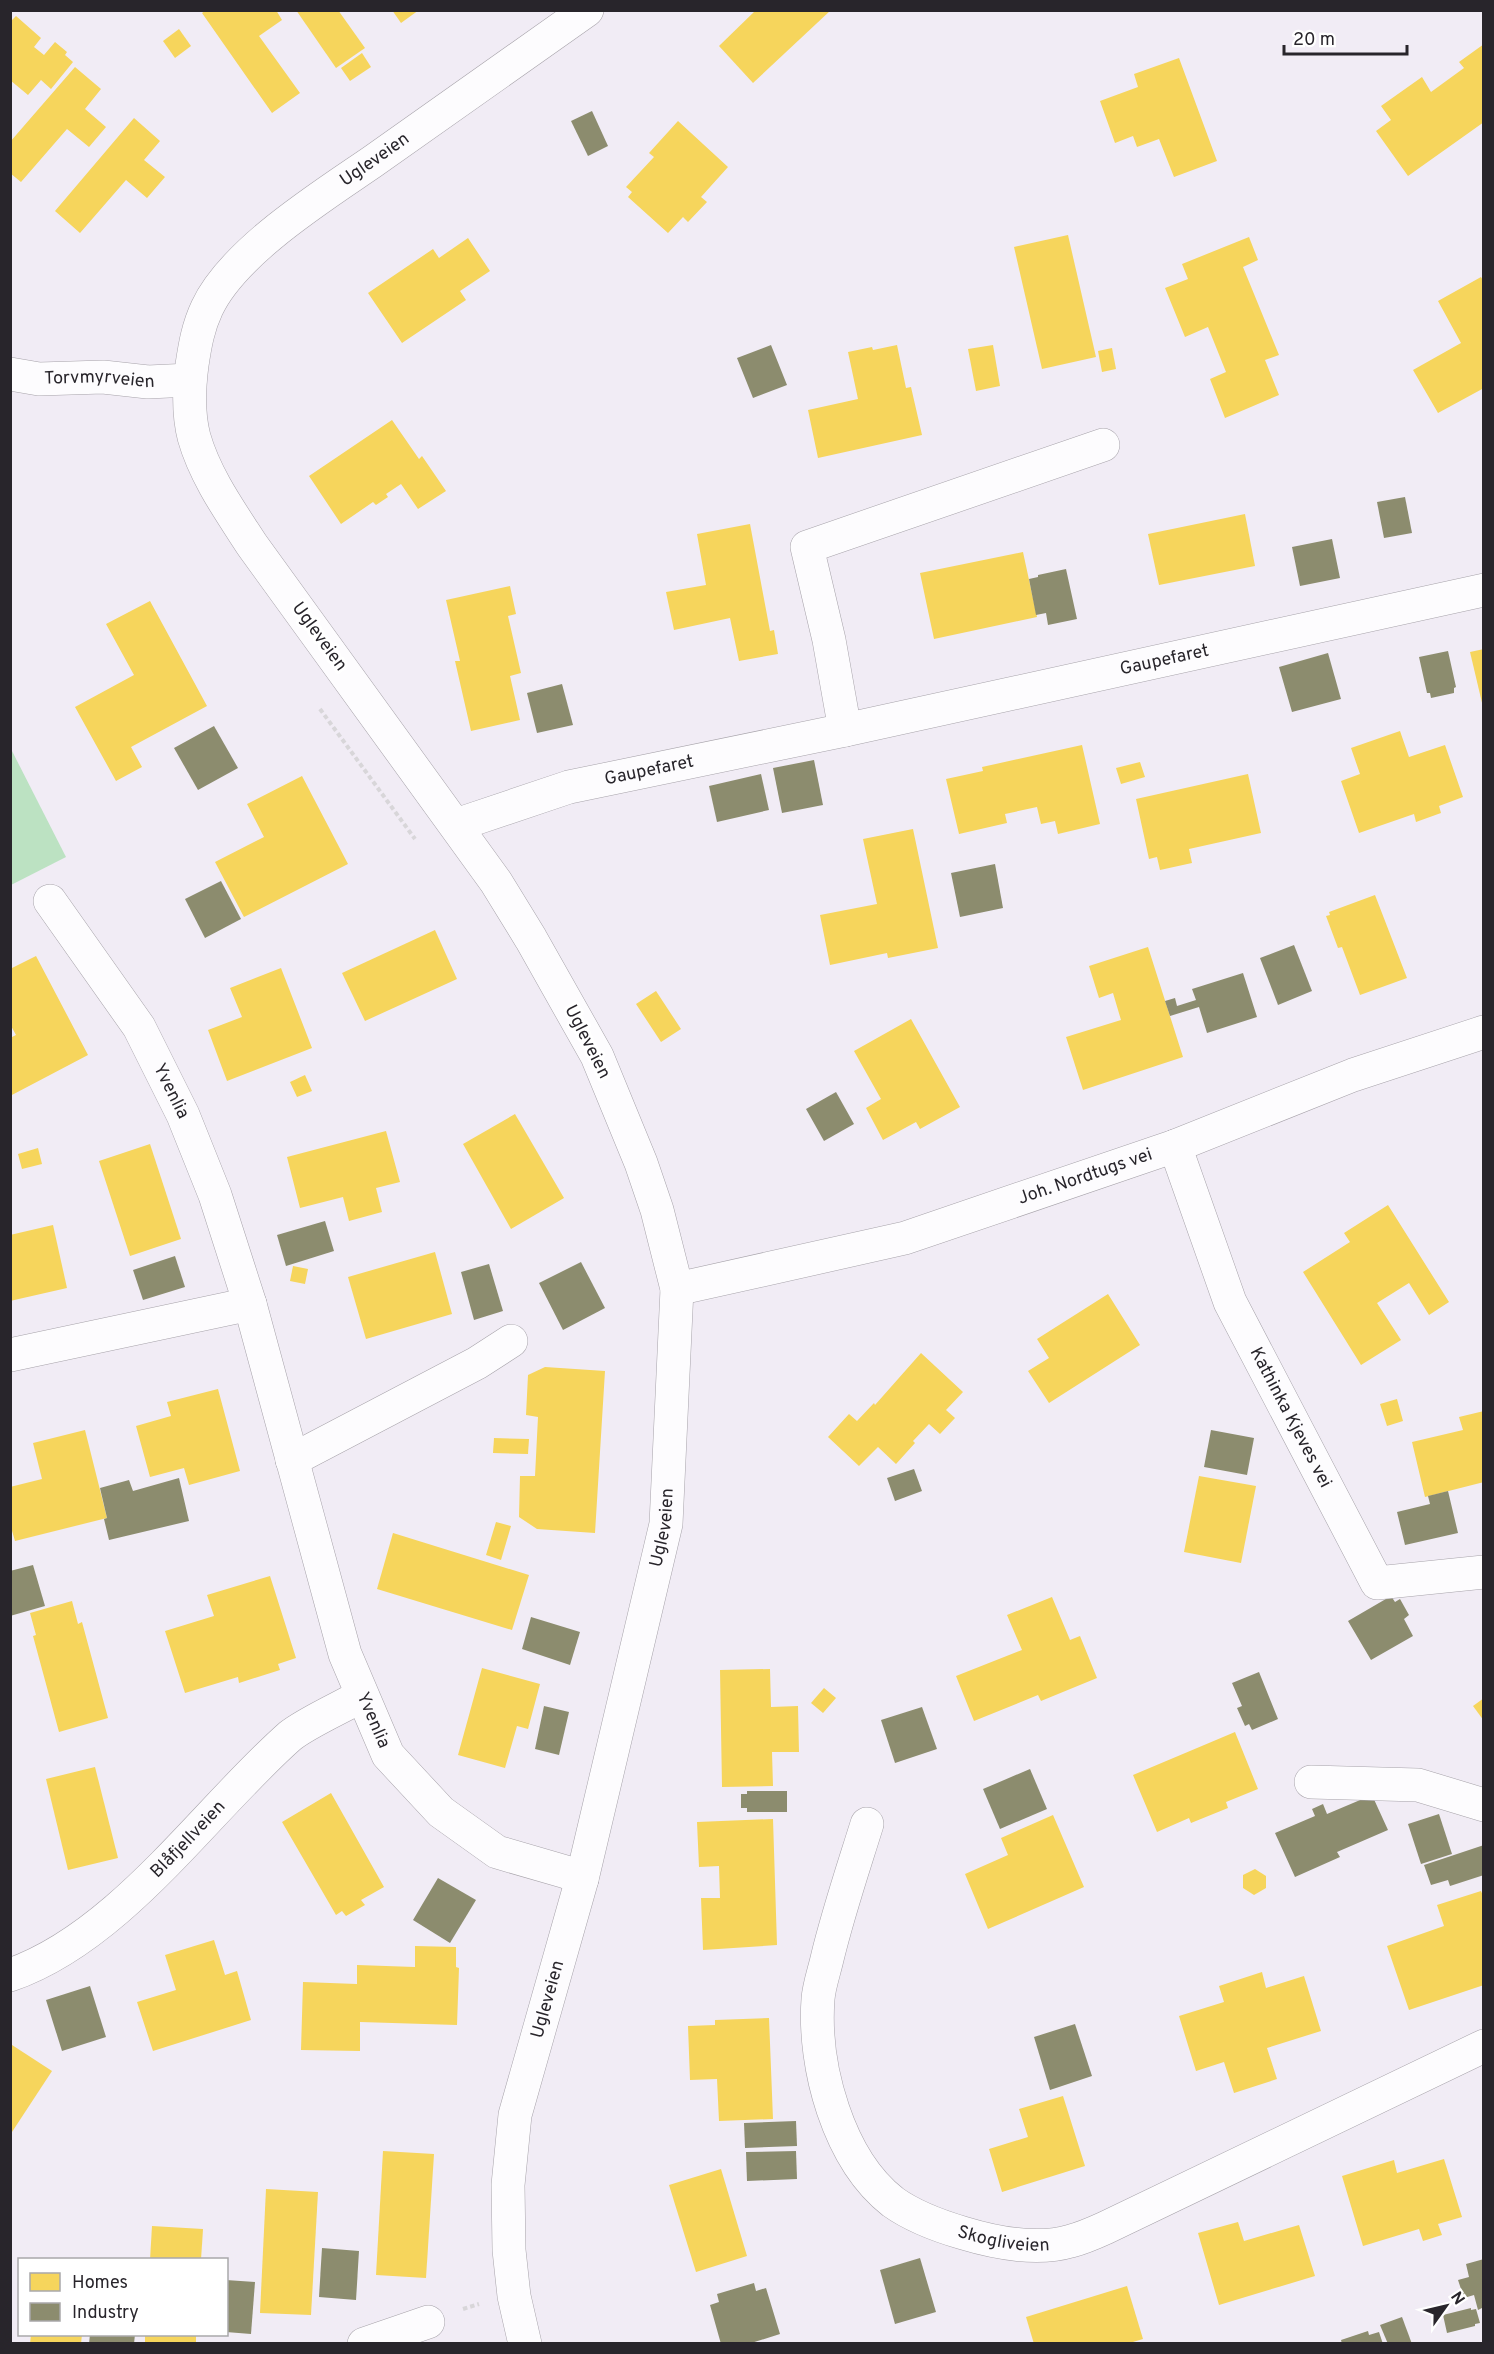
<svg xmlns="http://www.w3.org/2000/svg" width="1494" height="2354" font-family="Overpass,sans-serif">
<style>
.green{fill:#bce2c2}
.homes{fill:#f6d55c}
.industry{fill:#8c8c6e}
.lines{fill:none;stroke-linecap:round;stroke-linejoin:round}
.minor-casing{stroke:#a7a3aa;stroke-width:34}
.path{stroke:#d8d6d9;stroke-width:4;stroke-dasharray:4.5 3;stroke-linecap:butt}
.minor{stroke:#fdfcfe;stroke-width:33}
.labels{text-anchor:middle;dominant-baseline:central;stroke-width:6;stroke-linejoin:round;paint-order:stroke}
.street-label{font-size:18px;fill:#28252b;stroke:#fff}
</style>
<rect width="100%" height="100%" fill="#f1ecf5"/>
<polygon class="green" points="11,749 66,857 11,885 10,885"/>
<g class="homes">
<polygon points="206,10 276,10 282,20 259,36 300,93 272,113 202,13"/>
<polygon points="296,10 338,10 365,48 336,68"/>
<polygon points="392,10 419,10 401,23"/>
<polygon points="756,10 831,10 753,83 719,46"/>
<polygon points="16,16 41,38 34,47 44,55 55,42 67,52 65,55 73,62 51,89 41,80 28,95 10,80 10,22"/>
<polygon points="179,29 191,46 175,58 163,41"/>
<polygon points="1484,44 1484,122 1408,176 1376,131 1391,120 1381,106 1422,77 1431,92 1464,68 1459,62"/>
<polygon points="362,53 371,67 350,81 341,68"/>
<polygon points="1179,58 1217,161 1174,177 1159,139 1137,147 1133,136 1115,143 1100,101 1138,87 1134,74"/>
<polygon points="75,67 101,89 85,109 106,127 89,147 67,129 21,182 10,173 10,142"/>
<polygon points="134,118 160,141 144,160 165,177 147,198 126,180 80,233 55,211"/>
<polygon points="678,121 728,167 701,197 707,202 688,222 683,217 668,233 628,197 632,192 626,187 654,157 649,153"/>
<polygon points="1068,235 1096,357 1042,369 1014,247"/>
<polygon points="1249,237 1258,260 1243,267 1279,355 1265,360 1279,395 1225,418 1210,379 1226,372 1208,327 1185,337 1165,288 1188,279 1182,264"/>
<polygon points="468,238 490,271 460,291 466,300 402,343 368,293 433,249 439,258"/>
<polygon points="1481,277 1484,282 1484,388 1438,413 1413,370 1461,343 1438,301"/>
<polygon points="897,345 906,388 911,387 922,435 818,458 808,410 858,399 848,352 872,347 873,350"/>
<polygon points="993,345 1000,386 976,391 968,349"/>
<polygon points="1112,348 1116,369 1102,372 1098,351"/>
<polygon points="392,420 419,459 422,456 446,491 418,509 401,484 386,494 388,497 376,505 373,502 341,524 309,476"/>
<polygon points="1245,514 1255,566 1159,585 1148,534"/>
<polygon points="750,524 770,631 774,630 778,654 739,661 730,618 674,630 666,592 706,585 697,534"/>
<polygon points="1023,552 1037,617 934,639 920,573"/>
<polygon points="510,586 516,614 508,616 521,673 510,676 520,720 471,731 455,661 460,661 446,600"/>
<polygon points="150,601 207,706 131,747 142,767 116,781 75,707 134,675 106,624"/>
<polygon points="1484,649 1484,707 1483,707 1470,652"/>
<polygon points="1400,731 1409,757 1445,745 1463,797 1439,806 1441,813 1416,822 1414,814 1359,833 1341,781 1360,774 1351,748"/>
<polygon points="1082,745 1100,824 1058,834 1055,821 1041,824 1037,807 1005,814 1007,823 959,834 946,779 983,771 982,767"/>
<polygon points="1140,762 1145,777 1121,784 1116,768"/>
<polygon points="1248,774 1261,833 1189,849 1192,863 1160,870 1157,857 1149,859 1136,799"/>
<polygon points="302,776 348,864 244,917 215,862 264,837 247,804"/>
<polygon points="913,829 938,948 888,958 887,953 830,965 820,915 877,904 863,839"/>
<polygon points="1375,895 1407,978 1360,995 1342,947 1338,948 1326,916 1330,915 1329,912"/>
<polygon points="435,930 457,979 365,1021 342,973"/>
<polygon points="1148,947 1183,1057 1083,1090 1066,1037 1121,1020 1113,993 1099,998 1089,966"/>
<polygon points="36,956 88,1055 10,1096 10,1038 16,1035 10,1024 10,969"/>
<polygon points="281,968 312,1048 227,1081 208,1030 242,1017 230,988"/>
<polygon points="656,991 681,1029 661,1042 636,1004"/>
<polygon points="911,1019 960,1107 920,1129 916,1122 883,1140 866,1108 881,1099 854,1051"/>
<polygon points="305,1075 312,1091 297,1097 290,1082"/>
<polygon points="515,1114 564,1198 511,1229 463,1144"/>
<polygon points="386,1131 400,1182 376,1188 382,1212 349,1221 343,1197 300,1208 287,1157"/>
<polygon points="150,1144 181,1239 130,1256 99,1161"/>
<polygon points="38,1148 42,1164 22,1169 18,1154"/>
<polygon points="1388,1205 1449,1302 1429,1315 1409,1283 1377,1303 1401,1340 1361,1365 1303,1272 1350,1242 1344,1233"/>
<polygon points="53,1225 67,1288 10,1301 10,1235"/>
<polygon points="435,1252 452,1314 366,1339 348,1277"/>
<polygon points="293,1266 308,1269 305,1284 290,1281"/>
<polygon points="1108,1294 1140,1345 1049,1403 1028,1371 1049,1358 1037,1339"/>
<polygon points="921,1353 963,1392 946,1410 955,1418 940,1434 929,1424 913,1441 915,1443 896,1464 878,1447 859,1466 828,1437 849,1414 857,1421 874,1403 875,1405"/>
<polygon points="545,1367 605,1371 595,1533 537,1529 519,1517 520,1476 535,1476 538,1417 526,1415 528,1375"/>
<polygon points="218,1389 240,1471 189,1485 184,1468 150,1477 136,1426 171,1416 167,1402"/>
<polygon points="1397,1399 1403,1421 1387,1426 1380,1404"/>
<polygon points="1484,1411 1484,1482 1425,1497 1412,1442 1463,1430 1459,1417"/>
<polygon points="85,1430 107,1518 15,1541 10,1524 10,1487 42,1479 33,1443"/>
<polygon points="494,1438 529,1439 528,1454 493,1453"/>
<polygon points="1199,1476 1256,1486 1241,1563 1184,1552"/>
<polygon points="496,1522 511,1526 501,1560 486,1555"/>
<polygon points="393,1533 529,1575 512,1630 377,1589"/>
<polygon points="270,1576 296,1658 278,1664 280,1670 239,1683 238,1677 185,1693 165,1631 214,1616 207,1595"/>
<polygon points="1052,1597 1070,1640 1080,1636 1097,1678 1041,1701 1038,1695 974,1721 956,1676 1022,1650 1007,1615"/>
<polygon points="72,1601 78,1624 82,1622 108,1718 59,1732 33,1636 36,1635 30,1613"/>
<polygon points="482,1668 540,1684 528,1729 517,1726 505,1768 458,1755"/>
<polygon points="770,1669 771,1707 798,1706 799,1752 772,1752 773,1786 722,1787 720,1670"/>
<polygon points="824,1688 836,1698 823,1713 811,1703"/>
<polygon points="1484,1698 1484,1721 1473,1706"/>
<polygon points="1235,1732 1258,1789 1226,1802 1228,1808 1191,1823 1189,1818 1157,1832 1133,1775"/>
<polygon points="95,1767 118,1858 68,1870 46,1779"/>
<polygon points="331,1793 384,1887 361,1900 365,1905 346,1916 342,1911 336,1915 282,1822"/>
<polygon points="1053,1815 1084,1887 988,1929 965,1874 1008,1855 1001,1838"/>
<polygon points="773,1819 777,1945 703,1950 701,1898 720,1898 719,1866 699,1867 697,1822"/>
<polygon points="1255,1869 1266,1876 1266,1888 1254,1895 1243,1888 1243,1875"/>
<polygon points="1481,1891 1484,1898 1484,1985 1409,2010 1387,1946 1444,1926 1437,1905"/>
<polygon points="214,1940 225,1975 237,1971 251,2020 153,2051 137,2002 176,1990 165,1955"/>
<polygon points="415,1946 456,1947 456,1967 459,1968 457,2025 360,2022 360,2051 301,2050 303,1982 357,1984 357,1965 415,1967"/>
<polygon points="1262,1972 1266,1988 1304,1976 1321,2031 1267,2048 1277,2079 1234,2093 1224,2062 1196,2071 1179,2016 1224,2002 1219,1986"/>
<polygon points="769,2018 773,2119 719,2121 717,2079 690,2080 688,2026 715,2025 715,2020"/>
<polygon points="12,2045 52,2071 10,2135 10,2047"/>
<polygon points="1063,2096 1085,2166 1002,2192 989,2149 1028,2137 1019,2109"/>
<polygon points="383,2151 434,2154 426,2278 376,2275"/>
<polygon points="1444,2159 1462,2217 1438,2224 1442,2235 1423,2241 1419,2229 1363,2246 1342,2176 1394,2160 1397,2173"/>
<polygon points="721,2169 747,2256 696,2272 669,2185"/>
<polygon points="266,2189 318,2192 311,2315 260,2313"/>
<polygon points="1238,2222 1244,2241 1299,2225 1315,2276 1219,2305 1198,2233"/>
<polygon points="152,2226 203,2229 201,2260 150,2260"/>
<polygon points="1127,2286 1143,2339 1126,2344 1034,2344 1026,2317"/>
<polygon points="31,2334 82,2334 81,2344 30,2344"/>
<rect x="145" y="2334" width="51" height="10"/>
</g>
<g class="industry">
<polygon points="592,111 608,146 588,156 571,121"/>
<polygon points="771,345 787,385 753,398 737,358"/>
<polygon points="1405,497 1412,533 1384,538 1377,502"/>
<polygon points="1332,539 1340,578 1300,586 1292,547"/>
<polygon points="1066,569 1077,619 1048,625 1046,613 1036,615 1029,579 1038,577 1038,575"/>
<polygon points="1448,651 1456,687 1454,688 1454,693 1431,698 1430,693 1427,693 1419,657"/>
<polygon points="1328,653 1341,699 1292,712 1279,667"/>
<polygon points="562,684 573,725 537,733 527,693"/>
<polygon points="214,726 238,768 198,790 174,748"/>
<polygon points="814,760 823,805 782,813 773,768"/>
<polygon points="761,774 769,810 717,822 709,786"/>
<polygon points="995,864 1003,908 960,917 951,873"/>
<polygon points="221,881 241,919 205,938 185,899"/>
<polygon points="1294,945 1312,991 1278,1005 1260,958"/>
<polygon points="1243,973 1257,1017 1207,1033 1199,1007 1170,1016 1165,1001 1175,998 1177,1006 1196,1000 1192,989"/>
<polygon points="836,1092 854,1124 824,1141 806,1109"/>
<polygon points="325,1221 334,1251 286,1266 277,1235"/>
<polygon points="175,1256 185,1287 143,1300 133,1270"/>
<polygon points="581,1262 605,1308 563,1330 539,1283"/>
<polygon points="489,1264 503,1311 474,1320 461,1272"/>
<polygon points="1211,1430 1254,1438 1247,1475 1204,1467"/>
<polygon points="914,1469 922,1491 895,1501 887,1478"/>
<polygon points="179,1478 189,1521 109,1540 104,1519 107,1518 100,1488 129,1480 133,1491"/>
<polygon points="1448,1491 1458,1533 1405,1545 1397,1512 1430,1504 1428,1496"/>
<polygon points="33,1565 45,1606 10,1616 10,1571"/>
<polygon points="1391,1596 1395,1602 1400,1599 1409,1615 1404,1619 1413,1636 1371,1660 1348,1621"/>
<polygon points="531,1617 580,1632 570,1665 522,1649"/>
<polygon points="1259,1672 1278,1719 1252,1730 1249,1724 1245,1726 1237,1708 1242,1706 1232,1683"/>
<polygon points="544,1706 569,1712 559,1755 535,1749"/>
<polygon points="922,1707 937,1749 895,1763 881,1720"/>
<polygon points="1030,1769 1047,1809 1000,1829 983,1789"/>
<polygon points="747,1791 787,1791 787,1812 747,1812 747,1808 741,1808 741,1794 747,1794"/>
<polygon points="1372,1795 1388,1830 1337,1852 1340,1857 1295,1877 1275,1833 1315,1816 1312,1809 1323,1804 1327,1814"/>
<polygon points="1439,1814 1452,1854 1421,1864 1408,1824"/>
<polygon points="1484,1845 1484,1875 1450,1886 1448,1880 1431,1885 1424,1865"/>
<polygon points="438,1878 476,1900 450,1943 413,1920"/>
<polygon points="90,1986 106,2037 62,2051 46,2000"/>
<polygon points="1075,2024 1092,2076 1050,2090 1034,2037"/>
<polygon points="796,2121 797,2146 745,2148 744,2123"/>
<polygon points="796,2151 797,2179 747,2181 746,2152"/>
<polygon points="322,2248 359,2251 356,2300 319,2297"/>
<polygon points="920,2258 936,2312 895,2324 880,2270"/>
<polygon points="1484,2259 1484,2313 1483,2313 1482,2308 1478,2310 1474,2295 1464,2298 1458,2280 1469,2277 1466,2264"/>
<polygon points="226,2280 255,2282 251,2334 226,2332"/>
<polygon points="754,2283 756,2291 766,2288 780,2334 748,2344 721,2344 710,2305 719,2302 717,2294"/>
<polygon points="1471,2308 1471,2310 1476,2309 1480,2323 1475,2324 1475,2326 1447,2333 1443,2315"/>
<polygon points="1402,2317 1412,2344 1388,2344 1380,2325"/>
<polygon points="1368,2331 1369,2335 1379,2332 1383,2344 1342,2344 1341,2340"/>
<polygon points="90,2334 135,2334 134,2344 89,2344"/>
</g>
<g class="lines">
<defs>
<g id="minor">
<path id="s1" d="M10,374L39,379L103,377L148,382L190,380"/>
<polyline points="845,730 829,640 807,547 1103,445"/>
<path id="s2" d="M456,825L569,787L845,730L1484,590"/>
<path id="s3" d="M50,901L139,1027L183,1115L215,1195L250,1304L345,1654L388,1755L441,1812L497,1852L566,1872L582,1879"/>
<path id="s4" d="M1175,1146L1230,1302L1377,1583L1484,1572"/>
<path id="s5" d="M677,1289L905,1238L1175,1146L1353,1075L1484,1032"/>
<polyline points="10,1355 250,1304"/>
<polyline points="292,1460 477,1363 511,1341"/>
<polyline points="1311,1782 1418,1785 1484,1805"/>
<path id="s6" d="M867,1824C853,1869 838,1913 827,1959C824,1972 819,1986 818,1999C813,2066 838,2159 893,2202C914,2217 939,2226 963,2233C996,2243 1037,2251 1071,2241C1083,2238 1094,2233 1105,2228L1484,2046"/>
<path id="s7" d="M10,1975C120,1937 205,1811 290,1736C306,1723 342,1707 361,1696"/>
<polyline points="364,2344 428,2322"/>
<path id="s8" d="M525,2344L514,2296L509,2250L508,2185L515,2115L582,1879L666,1524L677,1289L657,1210L641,1163L597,1056L531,939L496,882L252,545C230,511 205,476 194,437C188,414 189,388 192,365C195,345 198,327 207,308C233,252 321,197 372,162C443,111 515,61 587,10"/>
</g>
</defs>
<use href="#minor" class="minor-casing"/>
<g class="path">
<polyline points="320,709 415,839"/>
<polyline points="463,2309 479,2304"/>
</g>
<use href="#minor" class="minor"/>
</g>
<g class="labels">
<g class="street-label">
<text stroke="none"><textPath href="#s8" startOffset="2421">Ugleveien</textPath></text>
<text stroke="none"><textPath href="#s1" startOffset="90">Torvmyrveien</textPath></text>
<text transform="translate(319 637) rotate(54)">Ugleveien</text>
<text stroke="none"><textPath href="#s2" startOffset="728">Gaupefaret</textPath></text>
<text stroke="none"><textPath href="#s2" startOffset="201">Gaupefaret</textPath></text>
<text transform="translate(587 1042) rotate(63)">Ugleveien</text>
<text stroke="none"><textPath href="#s3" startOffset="226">Yvenlia</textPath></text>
<text stroke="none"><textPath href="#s5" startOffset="424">Joh. Nordtugs vei</textPath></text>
<text stroke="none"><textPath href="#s4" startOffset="296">Kathinka Kjeves vei</textPath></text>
<text stroke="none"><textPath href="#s8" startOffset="837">Ugleveien</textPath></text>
<text stroke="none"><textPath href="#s3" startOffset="888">Yvenlia</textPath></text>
<text stroke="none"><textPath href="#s7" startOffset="226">Blåfjellveien</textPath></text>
<text stroke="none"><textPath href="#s8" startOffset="351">Ugleveien</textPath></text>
<text stroke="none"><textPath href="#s6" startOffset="524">Skogliveien</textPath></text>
</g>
</g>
<rect width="1494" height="2354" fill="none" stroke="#28252b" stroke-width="24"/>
<rect x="18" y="2258" width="210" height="78" fill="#ffffff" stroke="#a9a8aa" stroke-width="1.5"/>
<rect x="30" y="2273" width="30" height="18" fill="#f6d55c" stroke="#a9a8aa" stroke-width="1.5"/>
<text x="72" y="2288" font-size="18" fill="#28252b">Homes</text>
<rect x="30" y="2303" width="30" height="18" fill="#8c8c6e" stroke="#a9a8aa" stroke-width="1.5"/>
<text x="72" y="2318" font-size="18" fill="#28252b">Industry</text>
<g transform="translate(1446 2306) rotate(56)" stroke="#ffffff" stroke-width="4.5" paint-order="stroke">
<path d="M0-4.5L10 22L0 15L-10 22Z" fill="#28252b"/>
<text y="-9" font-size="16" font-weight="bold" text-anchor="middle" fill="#28252b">N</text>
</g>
<path d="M1284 45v9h123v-9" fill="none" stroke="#28252b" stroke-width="3"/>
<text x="1293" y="45" font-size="18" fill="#28252b" stroke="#ffffff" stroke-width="4.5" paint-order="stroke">20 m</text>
</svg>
